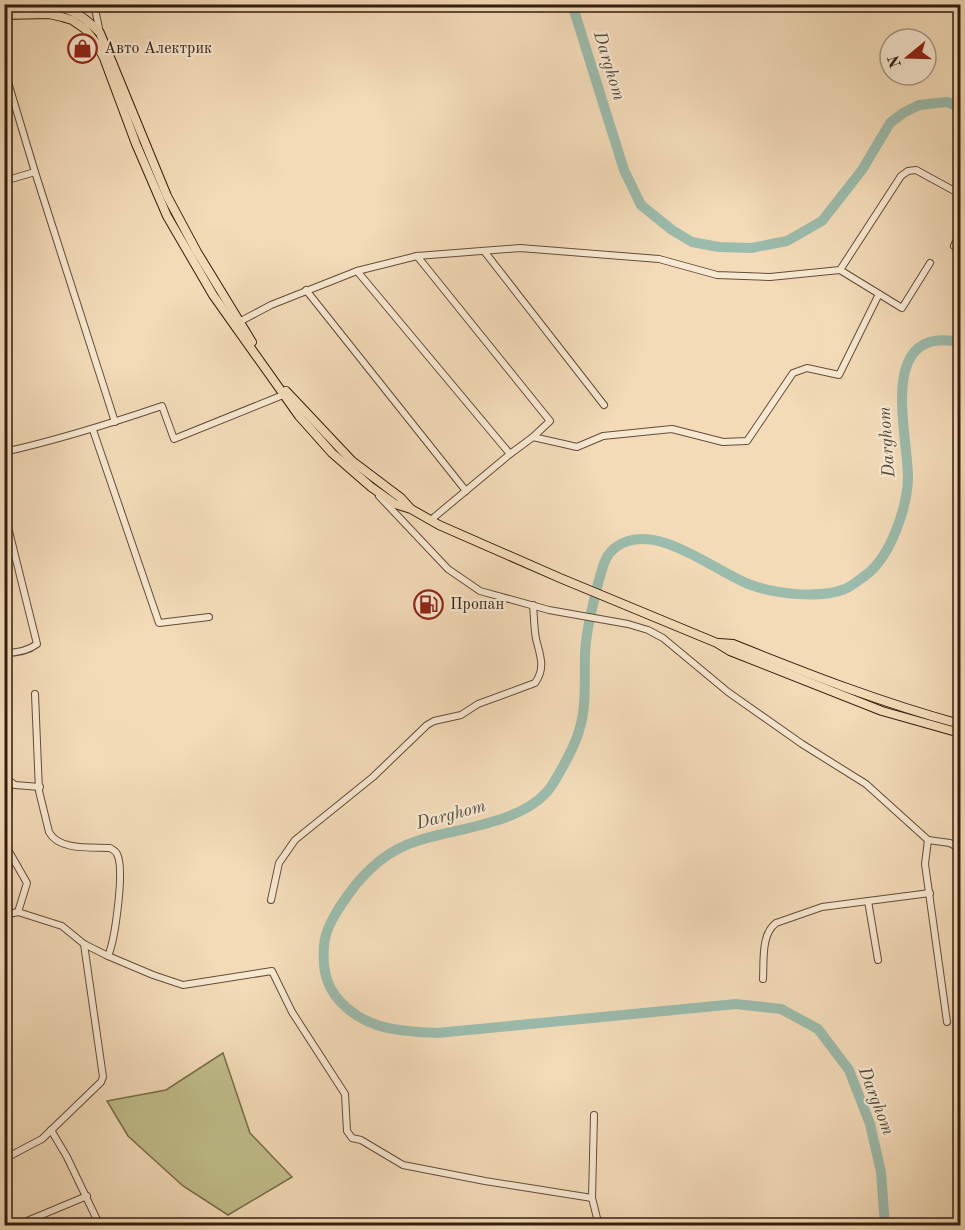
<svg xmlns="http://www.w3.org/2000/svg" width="965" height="1230" font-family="'Old Standard TT',serif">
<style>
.green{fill:#c0be8b;stroke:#7a6d4d;stroke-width:1.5}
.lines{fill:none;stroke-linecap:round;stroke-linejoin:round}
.river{stroke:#9bbbac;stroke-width:10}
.minor-casing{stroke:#634c39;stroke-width:8}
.major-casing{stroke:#331c0f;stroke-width:10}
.minor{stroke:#f7e8d1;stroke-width:6}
.major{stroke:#f3dbb8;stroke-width:8}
.labels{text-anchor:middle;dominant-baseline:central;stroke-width:4.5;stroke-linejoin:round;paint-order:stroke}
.poi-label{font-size:16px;fill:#331c0f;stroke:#f7e8d1;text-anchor:start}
.water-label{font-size:18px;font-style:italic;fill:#524c3e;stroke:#f7e8d1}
</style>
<rect width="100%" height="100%" fill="#f3dbb8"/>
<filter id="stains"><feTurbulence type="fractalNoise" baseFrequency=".00333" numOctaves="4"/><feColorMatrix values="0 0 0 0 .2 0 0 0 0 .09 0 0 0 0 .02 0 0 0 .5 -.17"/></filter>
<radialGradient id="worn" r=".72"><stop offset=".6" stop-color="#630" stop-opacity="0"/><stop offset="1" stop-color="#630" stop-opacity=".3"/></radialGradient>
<polygon class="green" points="223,1053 250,1133 292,1177 228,1215 183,1186 128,1136 107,1101 166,1090"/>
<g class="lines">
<g class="river">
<polyline points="572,4 624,170 641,205 672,230 692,242 719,247 751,248 787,241 822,221 862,170 890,123 903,113 919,105 947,102 960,107"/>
<path d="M885,1226L881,1172L870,1124L849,1070L818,1029L781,1009L736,1004L437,1033C405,1031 373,1031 347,1008C327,991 322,972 324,946C325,928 338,909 348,895C365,871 388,850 417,841C458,827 530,824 554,782C563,767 574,748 579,731C587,706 584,680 585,655C586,630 593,604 599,580C603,567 604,556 616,547C655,519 715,572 751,585C776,594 819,599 845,589C852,586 860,579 866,575C891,556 907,508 908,478C908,433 876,325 960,342"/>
</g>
<defs>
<g id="minor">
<polyline points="94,4 100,33"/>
<polyline points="4,69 35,172 115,422"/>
<polyline points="4,181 35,172"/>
<polyline points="954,246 960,233"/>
<polyline points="484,251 604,405"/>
<polyline points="417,256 550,421 533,437"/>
<polyline points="840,270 902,308 930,263"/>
<polyline points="357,271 510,454"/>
<polyline points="306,290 466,491"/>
<polyline points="239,322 271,305 357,271 417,256 520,248 659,259 717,275 770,277 840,270 901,176 908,171 916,170 960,194"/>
<polyline points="93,430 159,623 209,617"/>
<path d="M4,452C58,440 109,424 162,406L174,439L283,395"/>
<polyline points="379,496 448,569 480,591 549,610 628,624 648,630 663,638 728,692 802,744 866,784 928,840 950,843 960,849"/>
<path d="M4,511L37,644C28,651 16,653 4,653"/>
<polyline points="432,519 510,454 533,437 577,447 603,436 672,429 723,442 747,441 793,373 807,368 839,375 879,294"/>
<path d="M35,694L39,791L49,832C59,851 92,847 110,848C112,849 116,852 117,854C125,869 115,940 108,956"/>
<polyline points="4,777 15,785 40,787"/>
<polyline points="9,780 7,848 27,883 18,912"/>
<polyline points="928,840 925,864 947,1022"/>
<path d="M271,900L279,863L295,840L373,777L427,725L434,721L461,715L478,704L535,683C546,668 540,655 536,639C534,628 534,616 533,605"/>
<polyline points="868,901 878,960"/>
<polyline points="4,915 18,912 62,926 84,944 108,956 153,975 183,985 272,971 292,1012 345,1094 347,1131 352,1138 361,1140 403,1165 485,1181 592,1198"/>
<path d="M763,979C764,961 761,934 776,923L822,907L930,893"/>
<polyline points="594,1115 592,1198 599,1226"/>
<polyline points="51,1130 67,1157 100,1226"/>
<polyline points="4,1159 42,1139 101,1082 103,1077 84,944"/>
<polyline points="15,1226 87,1196"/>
</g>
<g id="major">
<path d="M17,13C53,1 74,5 100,33L167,196L197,252L252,342"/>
<polyline points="4,15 49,14 62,17 72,20 85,29 96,43 104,58 136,144 167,216 213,295 299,416 332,453 371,487 395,504 411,509 439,525 560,578 717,643 730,651 882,711 960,733"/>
<polyline points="286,391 352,461 401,498 410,508"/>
<path d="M719,643L733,644C808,674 882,703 960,724"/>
</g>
</defs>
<use href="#minor" class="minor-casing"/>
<use href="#major" class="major-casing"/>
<use href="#minor" class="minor"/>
<use href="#major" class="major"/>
</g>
<defs>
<symbol id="shop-ring" viewBox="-11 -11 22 22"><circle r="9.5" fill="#f7e8d1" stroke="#8f2418" stroke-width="1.5"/><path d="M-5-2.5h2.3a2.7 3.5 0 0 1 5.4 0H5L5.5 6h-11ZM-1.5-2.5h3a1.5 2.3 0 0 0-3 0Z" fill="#8f2418"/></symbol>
<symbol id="fuel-ring" viewBox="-11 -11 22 22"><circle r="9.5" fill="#f7e8d1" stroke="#8f2418" stroke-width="1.5"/><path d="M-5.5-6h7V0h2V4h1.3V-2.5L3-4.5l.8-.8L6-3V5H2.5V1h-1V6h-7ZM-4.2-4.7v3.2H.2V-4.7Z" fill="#8f2418"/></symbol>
</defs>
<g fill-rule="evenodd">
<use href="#shop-ring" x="66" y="32" width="33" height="33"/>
<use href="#fuel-ring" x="412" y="588" width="33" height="33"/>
</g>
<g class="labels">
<g class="poi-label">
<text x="104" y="49">Авто Алектрик</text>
<text x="450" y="605">Пропан</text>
</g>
<g class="water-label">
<text transform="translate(609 66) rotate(73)">Darghоm</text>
<text transform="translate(887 442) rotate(-94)">Darghоm</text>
<text transform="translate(451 815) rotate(-15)">Darghоm</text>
<text transform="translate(876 1101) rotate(69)">Darghоm</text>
</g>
</g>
<rect width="965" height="1230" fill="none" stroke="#f3dbb8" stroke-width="24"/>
<rect x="6" y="6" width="953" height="1218" fill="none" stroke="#331c0f" stroke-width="3"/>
<rect x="12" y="12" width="941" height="1206" fill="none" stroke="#331c0f" stroke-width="1.5"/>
<g transform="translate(908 57) rotate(251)"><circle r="28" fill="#f7e8d1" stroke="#a99683" stroke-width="1.5"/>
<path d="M0-4.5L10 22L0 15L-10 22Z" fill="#8f2418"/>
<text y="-9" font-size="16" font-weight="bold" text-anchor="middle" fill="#331c0f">N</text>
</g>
<rect width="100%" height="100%" filter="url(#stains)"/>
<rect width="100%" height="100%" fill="url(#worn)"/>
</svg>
